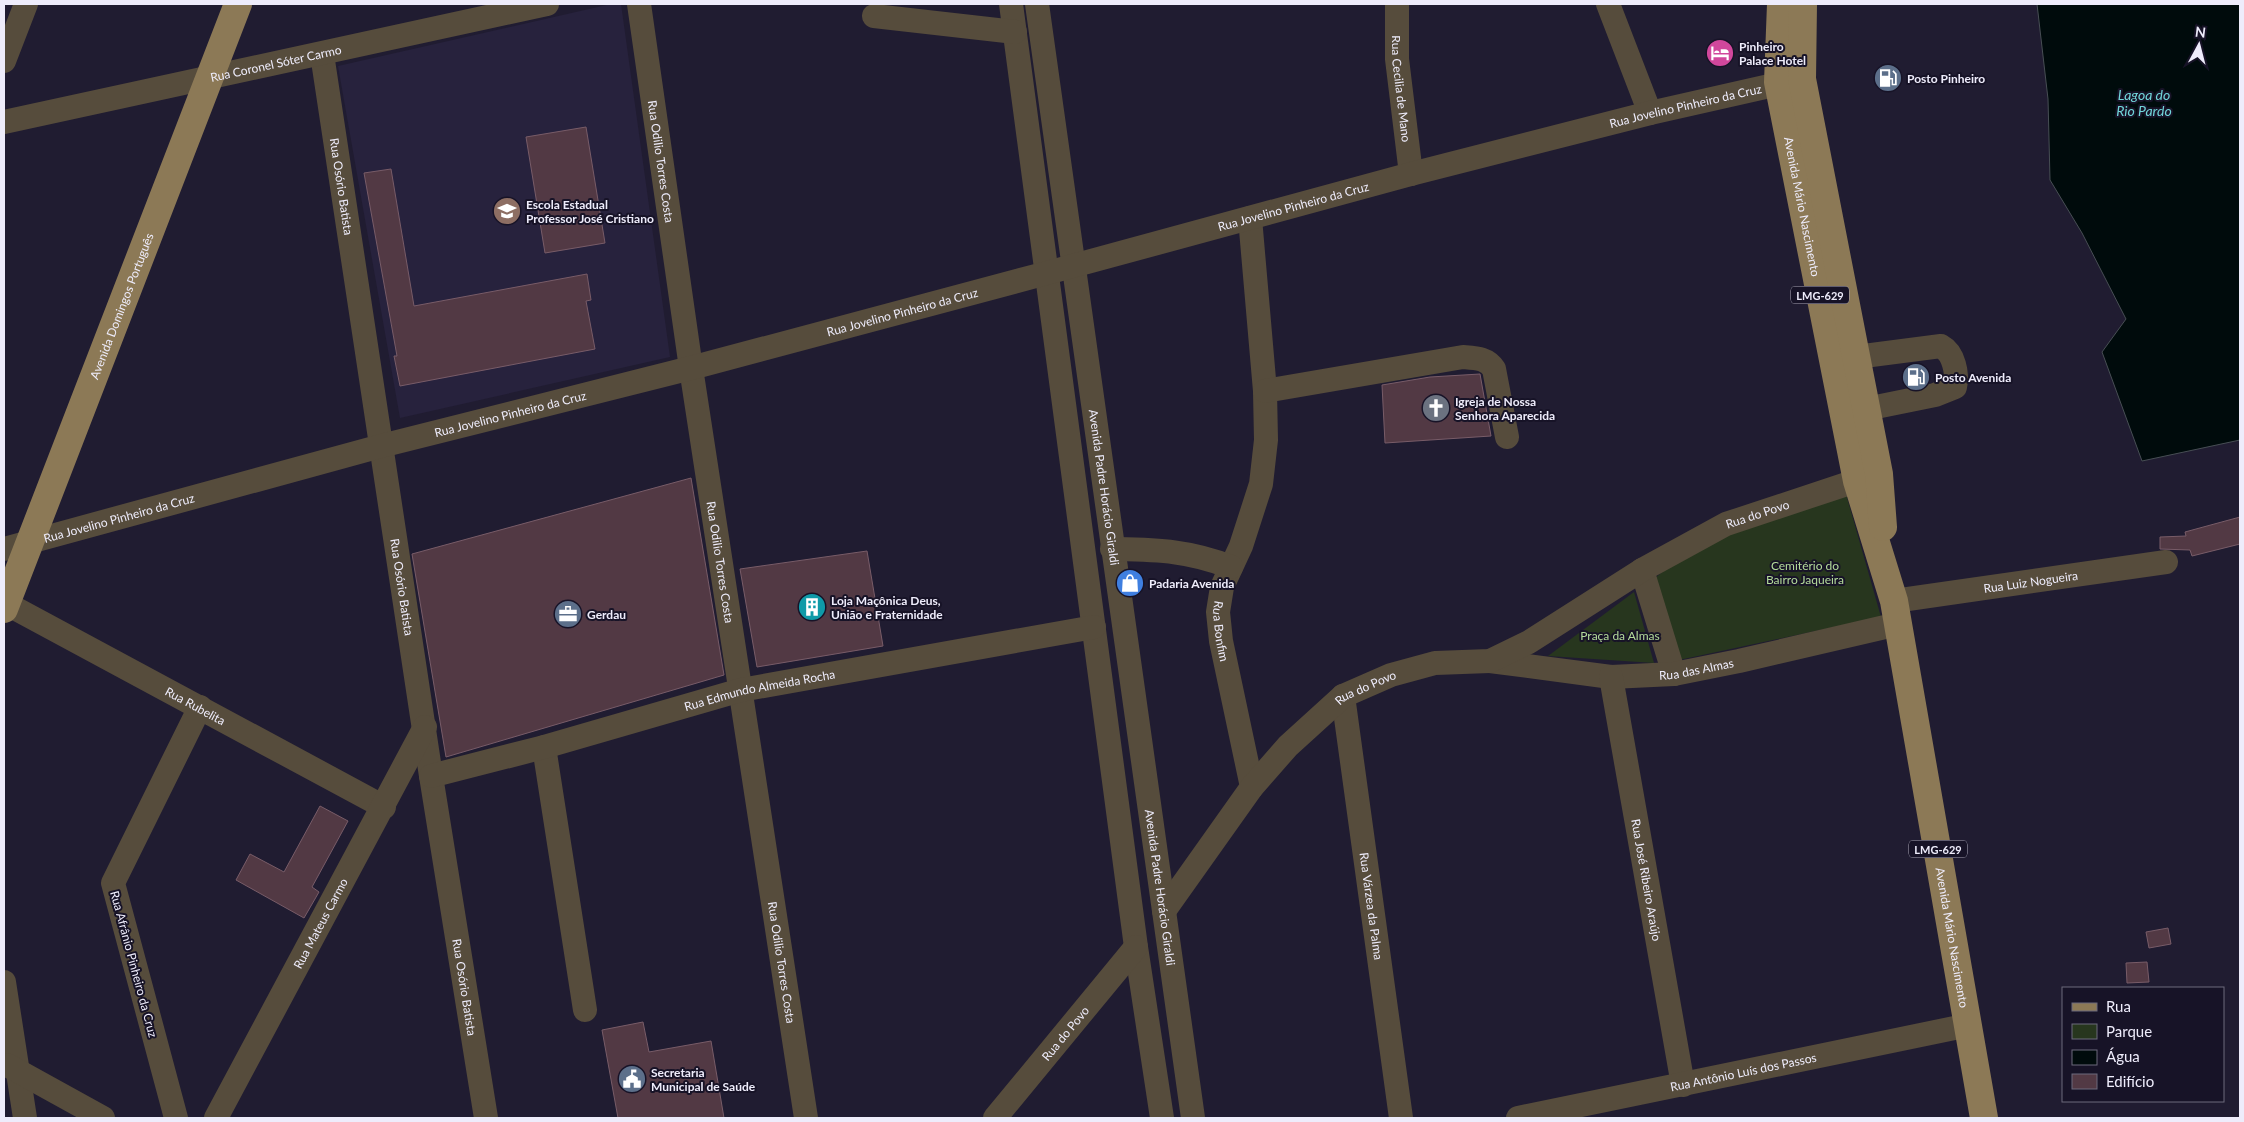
<svg xmlns="http://www.w3.org/2000/svg" width="2244" height="1122" font-family="Lato,sans-serif">
<style>
.built{fill:#27223d}
.green{fill:#27361e}
.water{fill:#000b0c;stroke:#474e54}
.building{fill:#523944;stroke:#785c68}
.lines{fill:none;stroke-linecap:round;stroke-linejoin:round}
.minor{stroke:#564c3c;stroke-width:24}
.major{stroke:#8c7956;stroke-width:28}
.labels{text-anchor:middle;dominant-baseline:central;stroke-width:4;stroke-linejoin:round;paint-order:stroke}
.shield{fill:#171327;stroke:#aeabbb;stroke-width:1}
.shield-label{font-size:11px;font-weight:bold;fill:#eeecfb}
.poi-label{font-size:12px;font-weight:bold;fill:#eeecfb;stroke:#171327;text-anchor:start}
.street-label{font-size:12px;fill:#eeecfb;stroke:#171327}
.park-label{font-size:12px;fill:#b4db9b;stroke:#171327}
.water-label{font-size:14px;font-style:italic;fill:#71d5da;stroke:#171327}
</style>
<rect width="100%" height="100%" fill="#201c31"/>
<polygon class="built" points="611,4 621,4 670,357 400,418 338,66"/>
<g class="green">
<polygon points="1846,494 1881,617 1679,660 1655,578 1695,545"/>
<polygon points="1634,592 1654,663 1548,656"/>
</g>
<polygon class="water" points="2037,4 2240,4 2240,440 2142,461 2102,352 2126,319 2082,233 2050,180 2048,99"/>
<g class="building">
<polygon points="586,127 605,243 545,253 526,137"/>
<polygon points="391,169 414,306 587,274 591,300 586,301 595,349 400,386 394,356 397,356 364,173"/>
<polygon points="1480,374 1491,436 1385,443 1382,385 1430,377"/>
<polygon points="691,478 724,675 446,757 412,554"/>
<polygon points="2240,517 2240,544 2192,556 2190,550 2160,549 2160,537 2186,536 2185,532"/>
<polygon points="867,551 883,646 757,667 740,569"/>
<polygon points="320,806 348,821 312,887 319,892 304,918 236,880 250,854 284,872"/>
<polygon points="2168,928 2171,944 2149,948 2146,932"/>
<polygon points="2147,962 2149,982 2127,983 2126,963"/>
<polygon points="643,1022 649,1052 711,1041 724,1118 618,1118 602,1030"/>
</g>
<g class="lines">
<g class="minor">
<path id="s1" d="M639,4L691,368L806,1118"/>
<polyline points="1011,4 1136,947 1162,1118"/>
<path id="s2" d="M1037,4L1193,1118"/>
<path id="s3" d="M1397,4V59L1411,174"/>
<polyline points="1608,4 1650,113"/>
<polyline points="874,16 1015,32"/>
<path id="s4" d="M322,54L431,776L486,1118"/>
<polyline points="4,61 26,4"/>
<path id="s5" d="M4,122L547,4"/>
<path id="s6" d="M1250,218L1265,391L1266,440L1261,484L1241,546L1222,587L1218,612L1221,641L1252,787"/>
<path d="M1856,357L1941,346C1954,353 1958,374 1955,387L1935,395L1866,409"/>
<path d="M1265,391L1463,357C1476,358 1487,358 1494,369L1507,437"/>
<path id="s7" d="M4,549L381,446L691,368L1047,273L1411,174L1650,113L1796,80"/>
<path d="M1112,549C1157,550 1188,550 1231,567"/>
<polyline points="1642,570 1674,674"/>
<path id="s8" d="M1894,601L2166,562"/>
<path id="s9" d="M7,604L384,807"/>
<path id="s10" d="M1490,661L1611,677L1674,674L1739,661L1898,624"/>
<path id="s11" d="M1611,677L1683,1085"/>
<path id="s12" d="M1343,696L1401,1118"/>
<polyline points="544,747 585,1010"/>
<path id="s13" d="M431,776L544,747L741,690L1094,627"/>
<path id="s14" d="M1164,911L1252,787L1288,746L1343,696L1391,675L1435,663L1490,661L1529,642L1642,570L1726,524L1874,475"/>
<polyline points="4,982 25,1118"/>
<polyline points="7,1065 103,1118"/>
<polyline points="176,1118 113,883 200,707"/>
<path id="s15" d="M216,1118L425,727"/>
<path id="s16" d="M995,1118L1136,947"/>
<path id="s17" d="M1518,1118L1969,1025"/>
</g>
<g class="major">
<path id="s18" d="M1781,4L1778,82L1857,481L1894,601L1984,1118"/>
<polyline points="1803,4 1802,79 1879,474 1883,527"/>
<path id="s19" d="M4,609L238,4"/>
</g>
</g>
<defs>
<symbol id="hotel-disc" viewBox="-11 -11 22 22"><circle r="9.5" fill="#d1479c" stroke="#171327"/><path d="M-6-4.5h1.5V1H6V5H4.5V3h-9V5H-6ZM-4 0a1.8 1.8 0 1 1 3.6 0ZM.5 0V-2.5h3Q6-2.5 6 0Z" fill="#fff"/></symbol>
<symbol id="fuel-disc" viewBox="-11 -11 22 22"><circle r="9.5" fill="#5c6f8a" stroke="#171327"/><path d="M-5.5-6h7V0h2V4h1.3V-2.5L3-4.5l.8-.8L6-3V5H2.5V1h-1V6h-7ZM-4.2-4.7v3.2H.2V-4.7Z" fill="#fff"/></symbol>
<symbol id="school-disc" viewBox="-11 -11 22 22"><circle r="9.5" fill="#8d6e63" stroke="#171327"/><path d="M0-5L7-2L0 1L-7-2ZM-4 1L0 2.5L4 1V4Q0 6-4 4Z" fill="#fff"/></symbol>
<symbol id="church-disc" viewBox="-11 -11 22 22"><circle r="9.5" fill="#6b7280" stroke="#171327"/><path d="M-1.2-6h2.4v3.5h3.3v2.4h-3.3V6h-2.4V-.1h-3.3v-2.4h3.3Z" fill="#fff"/></symbol>
<symbol id="shop-disc" viewBox="-11 -11 22 22"><circle r="9.5" fill="#3f7fe0" stroke="#171327"/><path d="M-5-2.5h2.3a2.7 3.5 0 0 1 5.4 0H5L5.5 6h-11ZM-1.5-2.5h3a1.5 2.3 0 0 0-3 0Z" fill="#fff"/></symbol>
<symbol id="building-disc" viewBox="-11 -11 22 22"><circle r="9.5" fill="#0f9aa8" stroke="#171327"/><path d="M-4-6H4V6H1V3H-1V6H-4ZM-2.5-4.3h1.7v1.8h-1.7ZM.8-4.3h1.7v1.8H.8ZM-2.5-1h1.7V.8h-1.7ZM.8-1h1.7V.8H.8Z" fill="#fff"/></symbol>
<symbol id="office-disc" viewBox="-11 -11 22 22"><circle r="9.5" fill="#5c6f8a" stroke="#171327"/><path d="M-6-3h4V-5.5h4V-3h4V5H-6ZM-1-4.5V-3h2v-1.5ZM-6 0V1H6V0Z" fill="#fff"/></symbol>
<symbol id="civic-disc" viewBox="-11 -11 22 22"><circle r="9.5" fill="#5c6f8a" stroke="#171327"/><path d="M-.6-6.5H3V-4.5H.6V-3L4-1V1h2V6H-6V1h2V-1L-.6-3ZM-1.2 2.5V6h2.4V2.5Z" fill="#fff"/></symbol>
</defs>
<g fill-rule="evenodd">
<use href="#hotel-disc" x="1704" y="37" width="32" height="32"/>
<use href="#fuel-disc" x="1872" y="62" width="32" height="32"/>
<use href="#school-disc" x="491" y="195" width="32" height="32"/>
<use href="#fuel-disc" x="1900" y="361" width="32" height="32"/>
<use href="#church-disc" x="1420" y="392" width="32" height="32"/>
<use href="#shop-disc" x="1114" y="567" width="32" height="32"/>
<use href="#building-disc" x="796" y="591" width="32" height="32"/>
<use href="#office-disc" x="552" y="598" width="32" height="32"/>
<use href="#civic-disc" x="616" y="1063" width="32" height="32"/>
</g>
<g class="labels">
<g class="shield">
<rect x="1791" y="286.5" width="58" height="17" rx="4"/>
<rect x="1909" y="840.5" width="58" height="17" rx="4"/>
</g>
<g class="shield-label">
<text x="1820" y="295">LMG-629</text>
<text x="1938" y="849">LMG-629</text>
</g>
<g class="poi-label">
<text x="1739" y="46">Pinheiro<tspan x="1739" dy="14">Palace Hotel</tspan></text>
<text x="1907" y="78">Posto Pinheiro</text>
<text x="526" y="204">Escola Estadual<tspan x="526" dy="14">Professor José Cristiano</tspan></text>
<text x="1935" y="377">Posto Avenida</text>
<text x="1455" y="401">Igreja de Nossa<tspan x="1455" dy="14">Senhora Aparecida</tspan></text>
<text x="1149" y="583">Padaria Avenida</text>
<text x="831" y="600">Loja Maçônica Deus,<tspan x="831" dy="14">União e Fraternidade</tspan></text>
<text x="587" y="614">Gerdau</text>
<text x="651" y="1072">Secretaria<tspan x="651" dy="14">Municipal de Saúde</tspan></text>
</g>
<g class="street-label">
<text stroke="none"><textPath href="#s5" startOffset="278">Rua Coronel Sóter Carmo</textPath></text>
<text stroke="none"><textPath href="#s3" startOffset="85">Rua Cecilia de Mano</textPath></text>
<text stroke="none"><textPath href="#s7" startOffset="1739">Rua Jovelino Pinheiro da Cruz</textPath></text>
<text stroke="none"><textPath href="#s1" startOffset="159">Rua Odilio Torres Costa</textPath></text>
<text stroke="none"><textPath href="#s4" startOffset="134">Rua Osório Batista</textPath></text>
<text stroke="none"><textPath href="#s7" startOffset="1334">Rua Jovelino Pinheiro da Cruz</textPath></text>
<text stroke="none"><textPath href="#s18" startOffset="205">Avenida Mário Nascimento</textPath></text>
<text stroke="none"><textPath href="#s19" startOffset="325">Avenida Domingos Português</textPath></text>
<text stroke="none"><textPath href="#s7" startOffset="929">Rua Jovelino Pinheiro da Cruz</textPath></text>
<text stroke="none"><textPath href="#s7" startOffset="524">Rua Jovelino Pinheiro da Cruz</textPath></text>
<text stroke="none"><textPath href="#s2" startOffset="488">Avenida Padre Horácio Giraldi</textPath></text>
<text stroke="none"><textPath href="#s14" startOffset="740">Rua do Povo</textPath></text>
<text stroke="none"><textPath href="#s7" startOffset="119">Rua Jovelino Pinheiro da Cruz</textPath></text>
<text stroke="none"><textPath href="#s1" startOffset="564">Rua Odilio Torres Costa</textPath></text>
<text stroke="none"><textPath href="#s8" startOffset="138">Rua Luiz Nogueira</textPath></text>
<text stroke="none"><textPath href="#s4" startOffset="539">Rua Osório Batista</textPath></text>
<text stroke="none"><textPath href="#s6" startOffset="422">Rua Bonfim</textPath></text>
<text stroke="none"><textPath href="#s10" startOffset="208">Rua das Almas</textPath></text>
<text stroke="none"><textPath href="#s14" startOffset="305">Rua do Povo</textPath></text>
<text stroke="none"><textPath href="#s13" startOffset="340">Rua Edmundo Almeida Rocha</textPath></text>
<text stroke="none"><textPath href="#s9" startOffset="214">Rua Rubelita</textPath></text>
<text stroke="none"><textPath href="#s11" startOffset="206">Rua José Ribeiro Araújo</textPath></text>
<text stroke="none"><textPath href="#s2" startOffset="892">Avenida Padre Horácio Giraldi</textPath></text>
<text stroke="none"><textPath href="#s12" startOffset="212">Rua Várzea da Palma</textPath></text>
<text stroke="none"><textPath href="#s15" startOffset="221">Rua Mateus Carmo</textPath></text>
<text stroke="none"><textPath href="#s18" startOffset="952">Avenida Mário Nascimento</textPath></text>
<text stroke="none"><textPath href="#s1" startOffset="969">Rua Odilio Torres Costa</textPath></text>
<text transform="translate(134 964) rotate(75)">Rua Afrânio Pinheiro da Cruz</text>
<text stroke="none"><textPath href="#s4" startOffset="944">Rua Osório Batista</textPath></text>
<text stroke="none"><textPath href="#s16" startOffset="110">Rua do Povo</textPath></text>
<text stroke="none"><textPath href="#s17" startOffset="230">Rua Antônio Luís dos Passos</textPath></text>
</g>
<g class="park-label">
<text x="1805" y="565">Cemitério do<tspan x="1805" dy="14">Bairro Jaqueira</tspan></text>
<text x="1620" y="635">Praça da Almas</text>
</g>
<g class="water-label">
<text x="2144" y="94">Lagoa do<tspan x="2144" dy="16">Rio Pardo</tspan></text>
</g>
</g>
<rect width="2244" height="1122" fill="none" stroke="#eeecfb" stroke-width="10"/>
<rect x="2062" y="987" width="162" height="115" fill="#171327" stroke="#6d6a7c"/>
<rect x="2072" y="1003" width="25" height="8" fill="#8c7956" stroke="#6d6a7c"/>
<text x="2106" y="1012" font-size="15" fill="#eeecfb">Rua</text>
<rect x="2072" y="1024" width="25" height="15" fill="#27361e" stroke="#6d6a7c"/>
<text x="2106" y="1037" font-size="15" fill="#eeecfb">Parque</text>
<rect x="2072" y="1050" width="25" height="15" fill="#000b0c" stroke="#6d6a7c"/>
<text x="2106" y="1062" font-size="15" fill="#eeecfb">Água</text>
<rect x="2072" y="1074" width="25" height="15" fill="#523944" stroke="#6d6a7c"/>
<text x="2106" y="1087" font-size="15" fill="#eeecfb">Edifício</text>
<g transform="translate(2199 45) rotate(7)" stroke="#171327" stroke-width="4" paint-order="stroke">
<path d="M0-4L9 19L0 12L-9 19Z" fill="#eeecfb"/>
<text y="-8" font-size="14" font-weight="bold" text-anchor="middle" fill="#eeecfb">N</text>
</g>
</svg>
